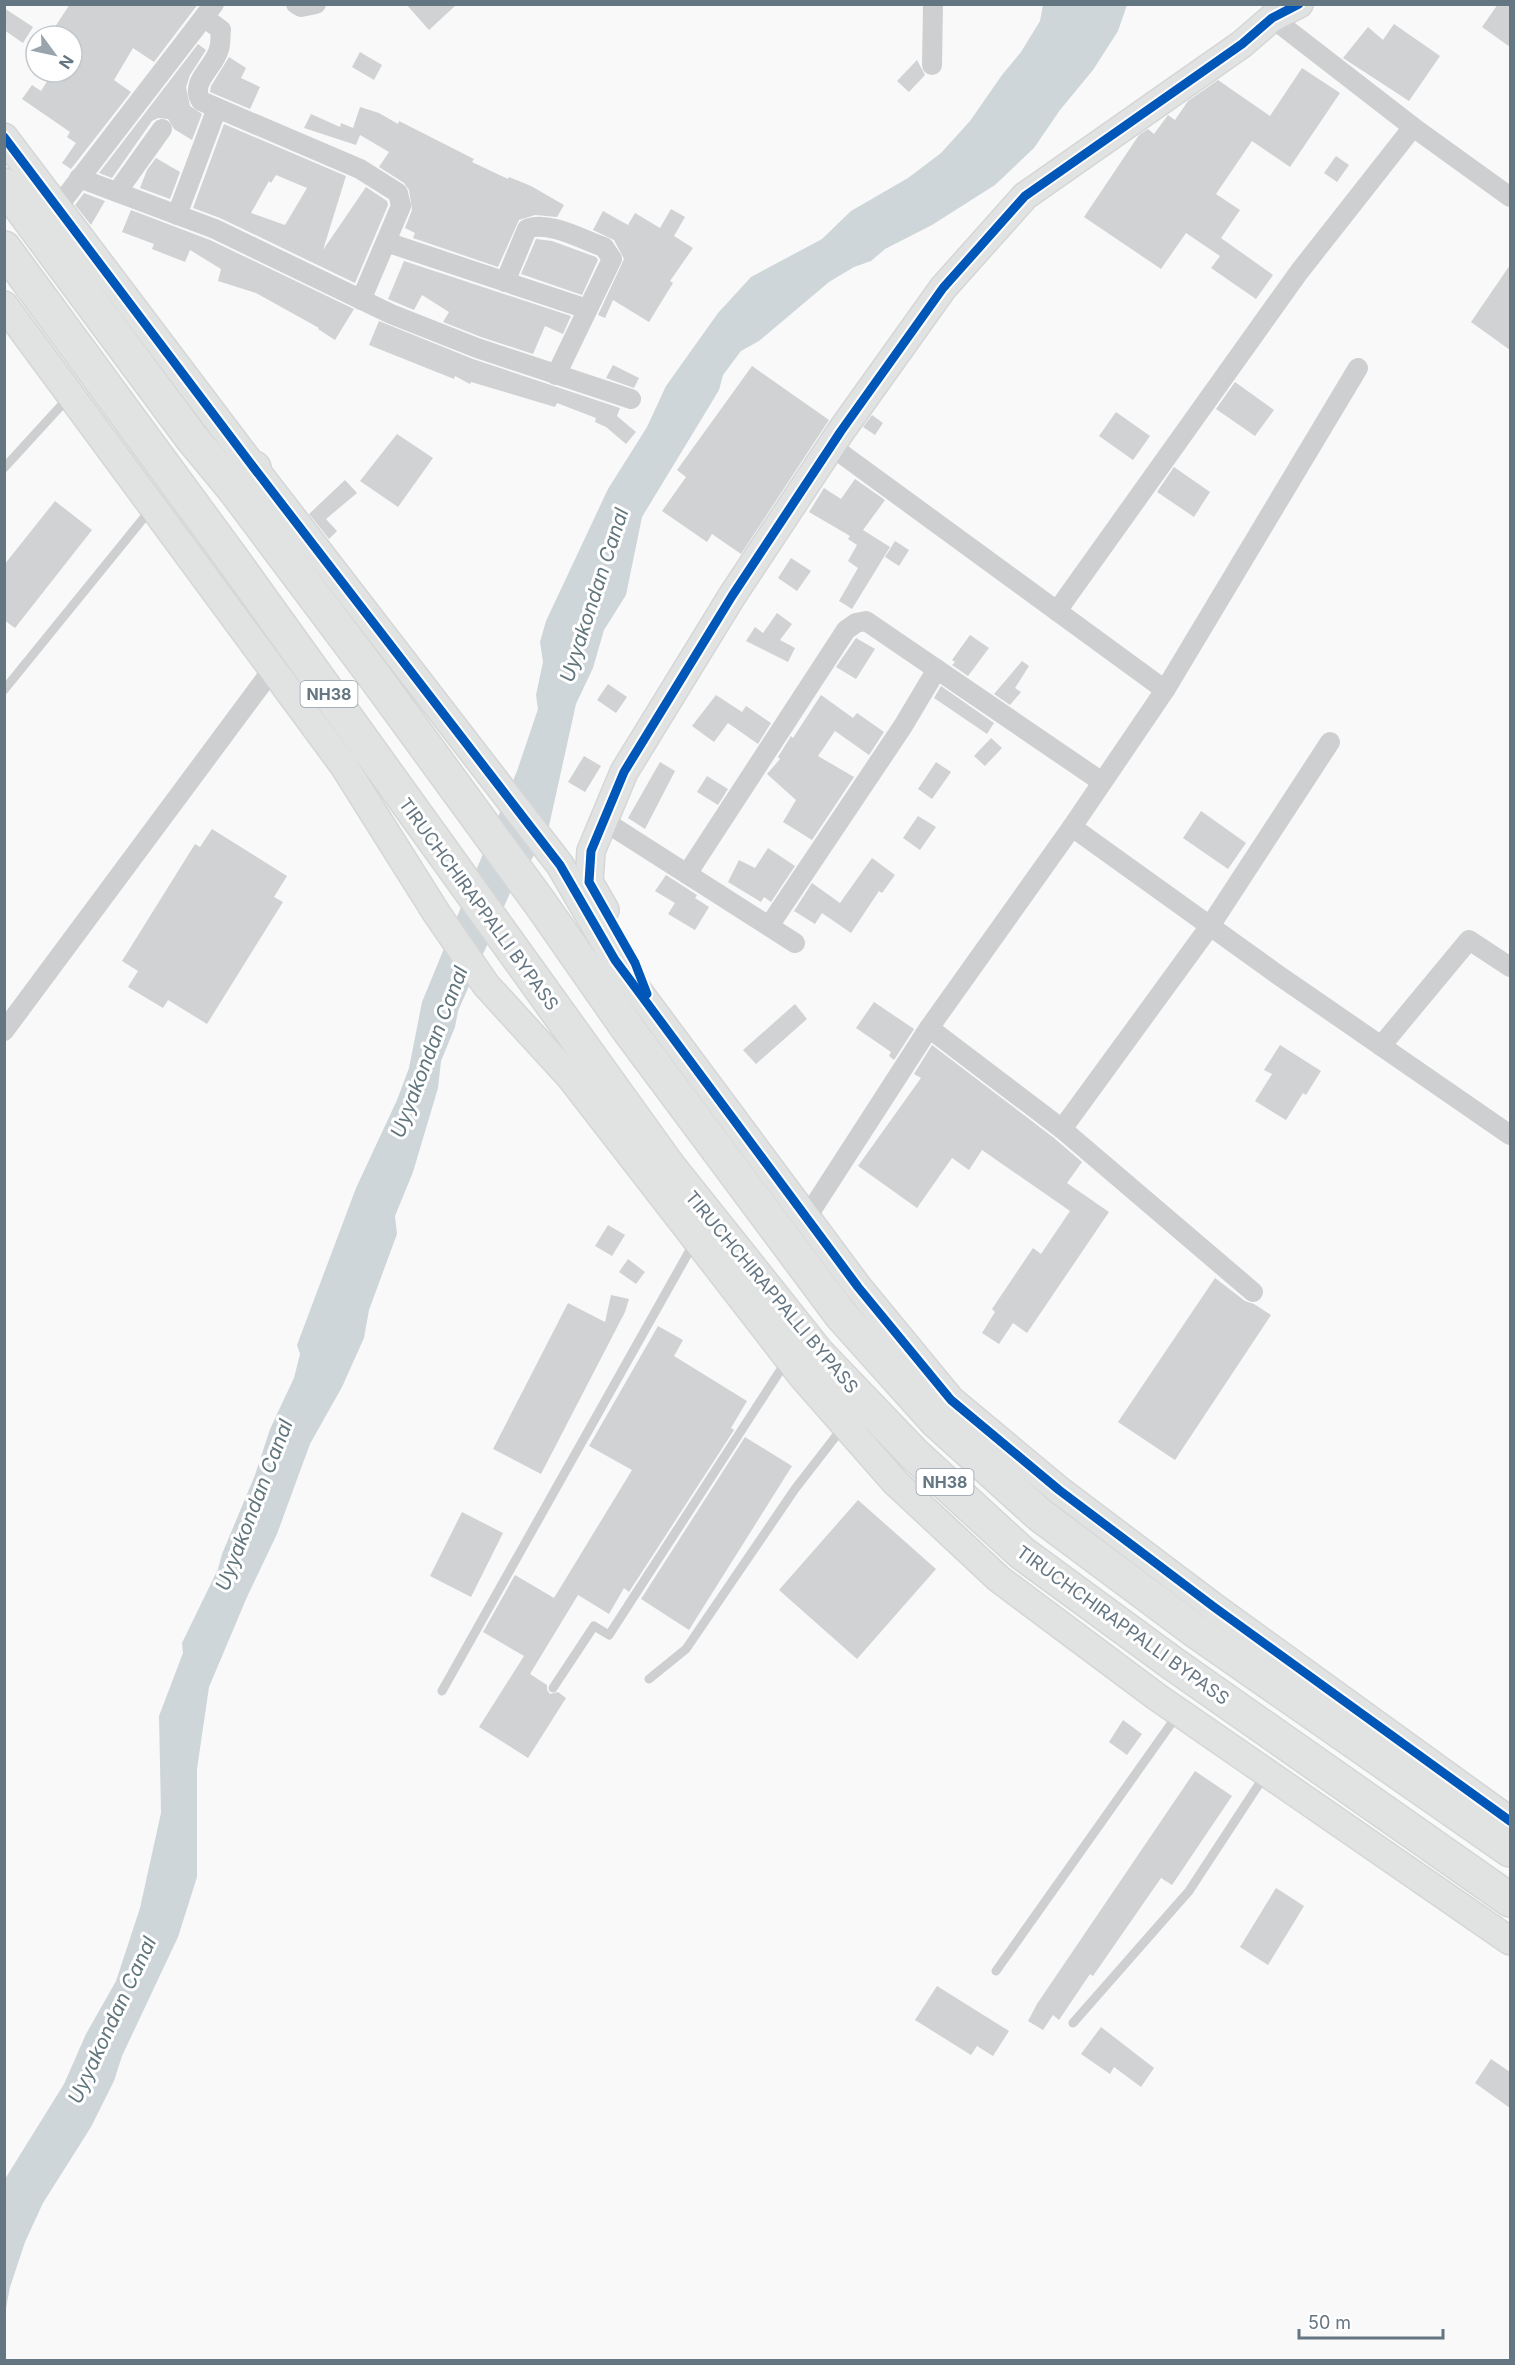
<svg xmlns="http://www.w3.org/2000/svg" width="1515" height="2365" font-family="Inter,sans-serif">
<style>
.water{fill:#ced6d9}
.building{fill:#d0d2d3;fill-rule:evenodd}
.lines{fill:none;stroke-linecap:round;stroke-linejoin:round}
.secondary-casing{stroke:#d5d6d7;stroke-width:30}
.highway-casing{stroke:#d5d6d6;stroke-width:36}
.lane{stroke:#cecfd0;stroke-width:9}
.street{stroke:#cecfd0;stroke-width:20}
.secondary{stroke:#e1e2e2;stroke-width:27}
.highway{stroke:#e1e2e2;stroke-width:33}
.cycleway-casing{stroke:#fff;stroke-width:13}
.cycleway{stroke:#0057b8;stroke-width:9}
.labels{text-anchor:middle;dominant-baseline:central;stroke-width:6;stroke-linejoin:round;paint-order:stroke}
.shield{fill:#fff;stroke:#939fa8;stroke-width:1.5}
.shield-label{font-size:16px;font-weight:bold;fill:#657683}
.street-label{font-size:18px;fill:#657683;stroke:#fff}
.water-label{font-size:20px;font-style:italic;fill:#60757c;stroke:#fff}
</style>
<rect width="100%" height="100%" fill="#f9f9f9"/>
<polygon class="water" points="1043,5 1127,5 1118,31 1093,70 1060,110 1034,148 995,185 932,225 885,249 871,261 854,267 829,282 759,341 741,351 723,375 719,390 710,405 642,517 626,595 604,630 593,668 576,704 547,835 510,893 458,1011 455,1027 441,1061 438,1088 413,1172 395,1216 397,1234 369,1310 364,1338 342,1387 310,1444 277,1534 247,1597 209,1687 197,1769 197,1877 178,1937 122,2056 114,2081 91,2127 43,2203 25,2242 10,2287 5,2314 5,2179 64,2084 86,2034 116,1981 140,1908 161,1813 159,1716 183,1653 182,1643 218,1569 222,1554 255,1475 270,1429 294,1378 300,1354 297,1345 356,1188 397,1100 409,1068 422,1002 517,771 538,709 536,695 543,662 540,642 546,621 608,489 647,427 666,386 718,313 751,277 822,239 851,211 908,178 941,153 970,121 1002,75 1021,52 1040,21"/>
<g class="building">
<polygon points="70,4 198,4 154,62 133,48 114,80 131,92 71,169 62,163 76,143 67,137 70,132 22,99 32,85 41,91 53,72 72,72 72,36 49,36"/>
<polygon points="406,4 457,4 429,30"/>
<polygon points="1498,4 1510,4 1510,47 1482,27"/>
<polygon points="4,8 33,27 23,43 4,30"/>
<polygon points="1394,24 1440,56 1409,101 1343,58 1368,27 1383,40"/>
<polygon points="198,44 206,50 190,75 186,87 190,106 202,114 192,140 174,129 168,119 158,118 152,121 112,178 99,173"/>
<polygon points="360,52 382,65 374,80 352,67"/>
<polygon points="229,57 246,68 241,78 260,87 250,109 210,92 211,86"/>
<polygon points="917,60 925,75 909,92 897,81"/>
<polygon points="1302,68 1340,93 1290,167 1252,141 1216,194 1240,210 1221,238 1273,275 1256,299 1211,268 1220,256 1186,233 1161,269 1084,217 1139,135 1148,129 1154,134 1168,115 1175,120 1188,101 1218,80 1270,116"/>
<polygon points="360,107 379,113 398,124 399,121 474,159 472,162 508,179 509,177 531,186 564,205 557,217 535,215 519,220 498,267 413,238 415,233 405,228 412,210 409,190 404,183 379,167 389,152 360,135 356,145 304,128 311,114 340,127 341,123 353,128"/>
<path d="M224,124L346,176L323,250L366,187L387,201L388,205L355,283L220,218L193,208ZM276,175L307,188L285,225L251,213L269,181L271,183Z"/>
<polygon points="1336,156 1349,165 1337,182 1324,173"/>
<polygon points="156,158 180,172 170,199 140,188 147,170"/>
<polygon points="84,193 105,201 91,225 75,205"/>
<polygon points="671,209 685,217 674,236 693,248 670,281 673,283 649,322 613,300 605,318 598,315 624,259 614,240 593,230 603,211 628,225 635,213 660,228"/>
<polygon points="131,210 210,240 354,309 335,340 318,329 319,328 256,293 218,281 221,269 190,250 185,262 152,249 154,244 122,232"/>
<polygon points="536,239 552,241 596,257 598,260 582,295 521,274"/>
<polygon points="404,261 501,293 571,316 563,334 545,326 533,354 481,337 443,322 449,312 422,295 414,310 388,299"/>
<polygon points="1510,265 1510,350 1471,322"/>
<polygon points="379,321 473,359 620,408 617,416 636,432 626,444 606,427 595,422 596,418 557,403 555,407 471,382 470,384 455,376 454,379 369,345"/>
<polygon points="613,365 639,378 634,388 606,378"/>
<polygon points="752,366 829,420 741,554 712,534 707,542 662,511 686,477 677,470"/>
<polygon points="1235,382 1274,410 1255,436 1216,409"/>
<polygon points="1116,412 1150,436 1133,460 1099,436"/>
<polygon points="872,415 883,423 875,435 863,427"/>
<polygon points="397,434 433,458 398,507 360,481"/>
<polygon points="1174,467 1210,492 1194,517 1157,492"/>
<polygon points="855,479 885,500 863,530 890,547 852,609 839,601 858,568 848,561 857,545 848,539 850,536 809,512 824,488 841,499"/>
<polygon points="345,480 357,493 326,519 337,531 329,539 309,514"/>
<polygon points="55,501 92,530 15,628 4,620 4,565"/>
<polygon points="895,541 909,550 899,566 885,557"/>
<polygon points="791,558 811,571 797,591 778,578"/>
<polygon points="777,613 792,624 780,640 795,648 788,662 746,641 755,627 763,633"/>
<polygon points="970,635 989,648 968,676 952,665 955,662 952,660"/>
<polygon points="856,638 875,649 856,679 836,667"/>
<polygon points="1022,661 1029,666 1015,688 1021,692 1010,705 994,694"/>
<polygon points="608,684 627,697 616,713 597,700"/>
<polygon points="941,686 994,723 987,734 934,698"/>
<polygon points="716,695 742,712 746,706 771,723 758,744 728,723 714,742 692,726"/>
<polygon points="821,695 853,718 857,713 884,732 869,755 835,731 818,756 854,777 812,840 783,822 796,800 767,774 780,759 778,757 791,736 793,738"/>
<polygon points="991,738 1002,748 985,766 974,756"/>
<polygon points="584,756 601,766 585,792 568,782"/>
<polygon points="660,762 675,771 645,829 628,818"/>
<polygon points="936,762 951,772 932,799 918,789"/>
<polygon points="707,776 728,789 718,805 697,792"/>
<polygon points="1201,811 1246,843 1228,869 1183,838"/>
<polygon points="918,816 936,827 920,850 903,838"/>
<polygon points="212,829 287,876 274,897 283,902 207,1024 168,1000 163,1008 128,987 138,971 122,961 195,844 200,847"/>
<polygon points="768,848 795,866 771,902 764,897 761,902 728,882 739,860 755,868"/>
<polygon points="872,858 895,875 882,893 879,891 851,933 822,913 815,924 794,911 812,883 840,903"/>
<polygon points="666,875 697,895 695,898 709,907 695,930 668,914 675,903 655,891"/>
<polygon points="874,1002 914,1029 894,1060 889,1056 891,1052 856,1028"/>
<polygon points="795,1004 807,1019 756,1064 743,1050"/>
<polygon points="932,1045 1054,1138 1082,1162 1067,1183 1109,1212 1027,1333 1013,1323 999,1344 982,1333 995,1312 992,1309 1033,1248 1041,1254 1070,1211 982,1150 969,1170 952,1158 917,1208 858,1166 921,1078 914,1074"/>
<polygon points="1280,1045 1321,1071 1306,1095 1303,1093 1286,1120 1255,1101 1272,1074 1264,1070"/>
<polygon points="608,1225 625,1235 612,1256 595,1246"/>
<polygon points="628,1259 645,1272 636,1284 619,1272"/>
<polygon points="1215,1278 1245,1301 1254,1304 1271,1315 1175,1460 1118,1422"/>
<polygon points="611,1295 629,1299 625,1312 541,1474 493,1449 568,1303 605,1322"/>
<polygon points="658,1326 683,1340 674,1356 747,1401 731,1428 734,1430 629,1592 624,1588 609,1614 578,1595 530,1674 547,1685 547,1690 550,1694 558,1692 566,1698 528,1758 479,1727 524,1656 483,1632 515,1575 554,1598 632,1470 589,1446"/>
<polygon points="745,1437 792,1466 689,1630 641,1599"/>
<polygon points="858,1500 936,1569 857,1659 779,1590"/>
<polygon points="462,1512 503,1533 471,1597 430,1576"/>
<polygon points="1123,1720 1142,1734 1127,1755 1109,1742"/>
<polygon points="1195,1771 1232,1796 1172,1885 1161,1878 1093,1976 1090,1974 1059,2020 1053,2015 1043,2030 1028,2021 1037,2004"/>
<polygon points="1276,1888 1304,1906 1268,1965 1240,1947"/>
<polygon points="937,1986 1009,2031 993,2056 977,2046 971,2055 915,2020"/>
<polygon points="1101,2027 1154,2068 1141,2087 1114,2067 1110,2074 1081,2054"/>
<polygon points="1491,2059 1510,2072 1510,2108 1475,2083"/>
</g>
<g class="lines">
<defs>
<g id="secondary">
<polyline points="4,137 254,468 560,865 615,960 858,1287 951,1400 1059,1490 1214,1607 1510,1821"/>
<polyline points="4,305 344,766 437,914 486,985 571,1078 802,1376 895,1482 999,1579 1157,1697 1510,1941"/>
<polyline points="605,910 589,882 591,851 624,772 732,596 841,431 943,288 1025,196 1242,44 1272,18 1299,4"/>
</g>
<g id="highway">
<polyline points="4,185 191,437 234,489 375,677 540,903 628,1029 841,1315 936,1421 1040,1515 1197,1632 1510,1850"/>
<polyline points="4,248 230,556 669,1167 818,1354 914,1454 1022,1553 1172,1663 1510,1900"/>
<polyline points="234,489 254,468"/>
</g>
</defs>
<use href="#secondary" class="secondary-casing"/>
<use href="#highway" class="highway-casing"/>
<g class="lane">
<polyline points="4,468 69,397"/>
<polyline points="4,690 151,509"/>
<polyline points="649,1679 686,1649 795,1489 843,1427"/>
<polyline points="553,1688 594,1626 609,1635 787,1360"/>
<polyline points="442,1691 695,1241"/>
<polyline points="996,1971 1178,1714"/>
<polyline points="1073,2023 1189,1891 1265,1775"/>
</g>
<g class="street">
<polyline points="296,4 301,7 316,4"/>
<path d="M204,17L221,30C220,36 221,43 219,49C215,67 189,82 201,101L360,169L398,193L401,206L361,300"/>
<polyline points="1272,18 1413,127 1510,197"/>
<polyline points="932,65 933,4"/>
<polyline points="79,178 215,229 391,314 477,348 631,399"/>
<polyline points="117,192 162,129"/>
<polyline points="57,208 214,4"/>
<polyline points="177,215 217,108"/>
<polyline points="386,242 587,309"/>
<path d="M505,282L527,229C548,220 583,240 604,247L612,259L556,375"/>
<polyline points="1057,611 1299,272 1413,127"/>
<polyline points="1165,690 1358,368"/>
<polyline points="604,821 795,943"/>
<polyline points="1072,827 1274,972 1510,1135"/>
<polyline points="687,874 846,630 856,623 866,621 1102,782"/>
<polyline points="769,926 903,726 937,669"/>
<polyline points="929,1028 1062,1129 1253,1292"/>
<polyline points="4,1031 272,670"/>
<polyline points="1381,1046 1469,940 1510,967"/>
<polyline points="1062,1129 1210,926 1330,742"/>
<polyline points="807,1217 929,1028 1072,827 1165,690 831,446"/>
</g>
<use href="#secondary" class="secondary"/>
<use href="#highway" class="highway"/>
<defs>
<g id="cycleway">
<polyline points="4,137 254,468 560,865 615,960 858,1287 951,1400 1059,1490 1214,1607 1510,1821"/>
<polyline points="647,994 635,963 589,882 591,851 624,772 732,596 841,431 943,288 1025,196 1242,44 1272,18 1299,4"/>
</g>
</defs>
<use href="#cycleway" class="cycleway-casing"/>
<use href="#cycleway" class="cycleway"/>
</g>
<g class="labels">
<g class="shield">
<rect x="300.5" y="681" width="57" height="26" rx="4.5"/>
<rect x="916.5" y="1469" width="57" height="26" rx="4.5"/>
</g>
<g class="shield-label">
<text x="329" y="694">NH38</text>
<text x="945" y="1482">NH38</text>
</g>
<g class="street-label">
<text transform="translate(479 904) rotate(54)">TIRUCHCHIRAPPALLI BYPASS</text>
<text transform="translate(772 1292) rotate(50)">TIRUCHCHIRAPPALLI BYPASS</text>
<text transform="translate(1123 1625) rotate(36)">TIRUCHCHIRAPPALLI BYPASS</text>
</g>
<g class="water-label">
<text transform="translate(594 595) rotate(-72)">Uyyakondan Canal</text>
<text transform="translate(429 1052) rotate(-69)">Uyyakondan Canal</text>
<text transform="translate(254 1505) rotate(-69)">Uyyakondan Canal</text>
<text transform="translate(112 2020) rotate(-65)">Uyyakondan Canal</text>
</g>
</g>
<rect width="1515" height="2365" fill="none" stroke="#657683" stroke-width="12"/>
<g transform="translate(54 54) rotate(123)"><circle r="28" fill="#ffffff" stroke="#c1c8cd" stroke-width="1.5"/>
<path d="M0-4.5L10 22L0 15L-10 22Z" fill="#99a4ac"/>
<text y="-9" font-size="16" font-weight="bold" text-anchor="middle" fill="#657683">N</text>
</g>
<path d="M1299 2329v9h144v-9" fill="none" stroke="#657683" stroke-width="3"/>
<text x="1308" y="2329" font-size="18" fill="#657683" stroke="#ffffff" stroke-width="4.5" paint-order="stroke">50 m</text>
</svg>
